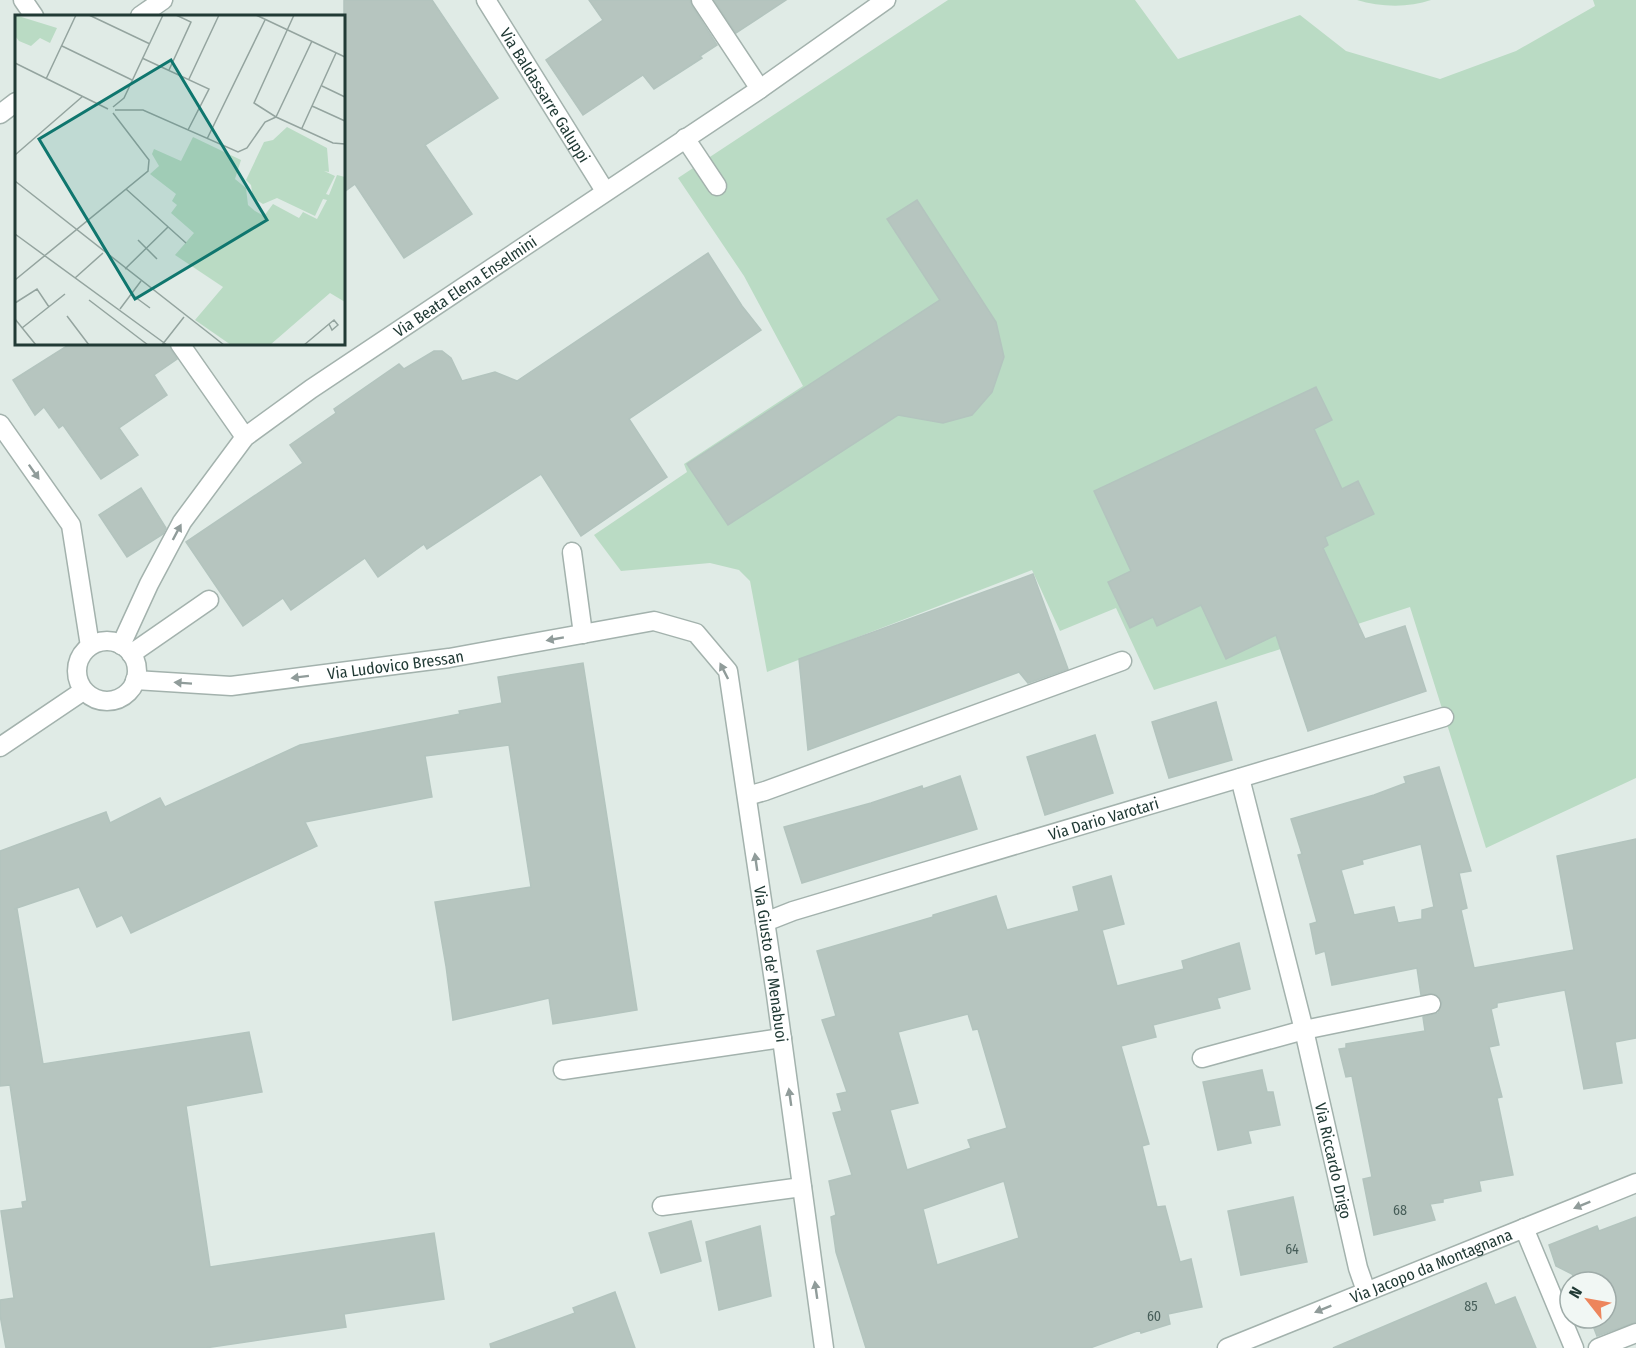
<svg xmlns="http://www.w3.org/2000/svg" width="1636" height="1348" font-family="'Fira Sans Condensed',sans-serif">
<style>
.green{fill:#badbc4}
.building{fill:#b6c5bf;stroke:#b3c4be;stroke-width:1.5;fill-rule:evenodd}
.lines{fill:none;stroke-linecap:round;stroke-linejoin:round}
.lane-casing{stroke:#a3b2ad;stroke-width:21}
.street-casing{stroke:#a3b2ad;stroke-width:21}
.lane{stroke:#fff;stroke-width:18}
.street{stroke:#fff;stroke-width:18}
.oneway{fill:#909c9a}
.labels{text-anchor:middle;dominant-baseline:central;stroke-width:4.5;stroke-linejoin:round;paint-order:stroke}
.number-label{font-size:14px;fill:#465d58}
.street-label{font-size:16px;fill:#213a35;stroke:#f1f7f4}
.inset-road{fill:none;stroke:#94a49f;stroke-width:1.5}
.view{fill:#0f766e;fill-opacity:0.15;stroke:#0f766e;stroke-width:3}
.inset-edge{fill:none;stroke:#213a35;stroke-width:3}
</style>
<rect width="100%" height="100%" fill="#e0ebe6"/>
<g class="green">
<polygon points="948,0 1135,0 1178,59 1300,15 1346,51 1440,79 1516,51 1595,6 1593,0 1636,0 1636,778 1486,848 1410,607 1154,690 1116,608 1060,631 1032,570 767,672 750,581 739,570 710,563 621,571 594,535 687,472 684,464 803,386 744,276 678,178"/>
<path d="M1357,0H1431C1408,8 1380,7 1357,0Z"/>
</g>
<g class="building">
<polygon points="344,0 432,0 498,98 425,145 472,214 404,258 355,184 344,192"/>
<polygon points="589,0 690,0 692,6 717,45 700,56 702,58 654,89 643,75 583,115 546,60 603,20"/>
<polygon points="714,0 786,0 736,33"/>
<polygon points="917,200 996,322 1004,357 992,392 972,415 943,423 898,415 728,525 687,464 940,300 887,219"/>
<polygon points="708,253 742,306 761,330 629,419 667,477 581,536 541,474 427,549 424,544 378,577 365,558 291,610 283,598 243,626 186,542 303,463 290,445 336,413 334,409 399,364 404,369 434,351 442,351 451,358 462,381 495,372 517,381"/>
<polygon points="70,344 169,344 171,350 177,359 154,375 167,395 119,428 138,455 101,479 63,425 59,428 44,407 35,415 13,380"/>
<polygon points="1316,387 1332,420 1314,429 1342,489 1358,481 1374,514 1325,537 1328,545 1323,548 1365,639 1405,626 1426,691 1308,731 1276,635 1226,659 1201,605 1157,626 1153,617 1130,628 1108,582 1131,571 1094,491"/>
<polygon points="141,488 166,528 163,534 127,557 99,515"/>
<polygon points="1033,574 1068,669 1028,683 1019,672 808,750 799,659"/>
<polygon points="583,663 637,1010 553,1024 549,998 453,1020 446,966 435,902 531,887 509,745 425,756 432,797 305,822 317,846 131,933 122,915 97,927 79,887 14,909 17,909 43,1064 249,1032 262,1092 186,1106 210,1267 434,1233 444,1299 344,1314 346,1327 205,1348 6,1348 0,1315 0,1300 14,1298 1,1211 23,1208 22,1202 27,1201 10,1085 0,1086 0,851 106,812 110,823 160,798 165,807 300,745 460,714 459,711 502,703 498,677"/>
<polygon points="1216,702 1232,760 1169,778 1152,722"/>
<polygon points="1095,735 1113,793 1045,815 1027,757"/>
<path d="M1439,767L1471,871L1459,873L1467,908L1461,910L1474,968L1574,950L1557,856L1636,839V1038L1615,1042L1622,1083L1584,1089L1565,990L1497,1003V1007L1491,1009L1499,1045L1489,1047L1502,1097L1497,1098L1513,1175L1479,1181L1481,1191L1443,1199V1202L1430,1204L1435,1220L1374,1235L1363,1179L1372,1177L1352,1076L1346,1077L1339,1049L1346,1048V1044L1425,1031L1423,1017L1438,1013L1442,1002L1435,994L1421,995L1417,968L1332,985L1325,951L1316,954L1310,924L1317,922L1298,855L1302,854L1291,819L1374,795L1406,783L1404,777ZM1421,844L1434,907L1422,910V919L1398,923L1394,907L1354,915L1341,870L1363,864L1362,860Z"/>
<polygon points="960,776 977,829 802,883 784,827 871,803 922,786 923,789"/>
<path d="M1111,876L1124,924L1102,930L1117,986L1184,969L1182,961L1239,943L1250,989L1217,998L1220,1008L1153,1025L1156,1037L1121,1046L1149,1144L1142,1146L1157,1207L1165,1206L1180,1262L1191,1259L1202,1307L1168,1314L1170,1324L1141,1333L1140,1330L1090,1348H866L836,1252L831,1217L836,1215L829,1181L852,1175L833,1113L842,1111L837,1094L847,1092L822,1020L836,1016L817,951L933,917V915L996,896L1007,930L1079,911L1073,887ZM968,1014L973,1030L978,1029L1007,1128L968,1140L971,1148L907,1170L890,1110L918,1103L898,1032ZM1004,1181L1019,1238L937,1265L923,1209Z"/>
<polygon points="1262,1070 1267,1092 1273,1092 1280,1125 1248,1131 1251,1143 1218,1150 1203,1082"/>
<polygon points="1293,1197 1307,1262 1241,1275 1228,1211"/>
<polygon points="1636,1217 1636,1322 1597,1336 1590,1318 1606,1318 1606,1282 1576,1282 1572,1274 1556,1266 1549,1245 1597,1226 1599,1231"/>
<polygon points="691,1221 701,1261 661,1273 649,1233"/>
<polygon points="760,1226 771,1296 719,1310 706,1242"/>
<polygon points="1486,1283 1495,1305 1515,1297 1536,1348 1333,1348"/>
<polygon points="615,1292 635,1348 491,1348 490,1344 575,1313 573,1308"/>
</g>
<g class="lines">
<defs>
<g id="lane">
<polyline points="685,138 717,186"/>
<polyline points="180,344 245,437"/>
<polyline points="572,552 583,634"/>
<polyline points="131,654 209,600"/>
<polyline points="747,796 765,791 1122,661"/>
<polyline points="563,1070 782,1038"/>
<polyline points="662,1206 802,1187"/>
</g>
<g id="street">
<polyline points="23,0 34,16"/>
<path id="s1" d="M486,0L605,191"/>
<polyline points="701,0 760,89"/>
<polyline points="140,16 163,0"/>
<polyline points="0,114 16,102"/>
<polyline points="0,424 71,525 90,646"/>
<circle cx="107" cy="671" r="30"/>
<path id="s2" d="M121,645L149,584L182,522L245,437L311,389L760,89L886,0"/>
<path id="s3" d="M135,680L231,686L449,658L654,621L696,633L728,671L776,995L824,1348"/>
<polyline points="0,747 83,691"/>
<path id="s4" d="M1240,778L1304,1030L1358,1268L1366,1291"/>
<path id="s5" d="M765,922L793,911L1444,717"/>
<polyline points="1202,1058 1304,1030 1431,1004"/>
<polyline points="1524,1228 1574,1348"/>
<path id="s6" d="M1227,1348L1636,1183"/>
<polyline points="1598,1348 1636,1333"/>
</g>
</defs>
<use href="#lane" class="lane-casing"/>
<use href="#street" class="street-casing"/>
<use href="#lane" class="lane"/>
<use href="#street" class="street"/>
</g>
<defs><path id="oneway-solid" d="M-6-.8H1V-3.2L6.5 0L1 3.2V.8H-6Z" transform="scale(1.5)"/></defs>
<g class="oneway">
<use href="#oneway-solid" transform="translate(34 472) rotate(55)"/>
<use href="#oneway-solid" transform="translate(177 532) rotate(-62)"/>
<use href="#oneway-solid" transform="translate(555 639) rotate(170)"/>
<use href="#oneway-solid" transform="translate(724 671) rotate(-117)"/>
<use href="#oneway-solid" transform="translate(300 677) rotate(173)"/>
<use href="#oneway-solid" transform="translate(183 683) rotate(-176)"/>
<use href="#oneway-solid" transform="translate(756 862) rotate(-98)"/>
<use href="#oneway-solid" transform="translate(790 1097) rotate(-98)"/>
<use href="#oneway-solid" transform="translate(1582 1205) rotate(158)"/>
<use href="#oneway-solid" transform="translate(816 1290) rotate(-98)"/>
<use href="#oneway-solid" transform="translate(1323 1309) rotate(158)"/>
</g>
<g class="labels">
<g class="number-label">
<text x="1400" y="1210">68</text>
<text x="1292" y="1249">64</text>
<text x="1471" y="1306">85</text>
<text x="1154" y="1316">60</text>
</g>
<g class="street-label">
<text stroke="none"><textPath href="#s1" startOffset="112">Via Baldassarre Galuppi</textPath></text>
<text stroke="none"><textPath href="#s2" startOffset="510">Via Beata Elena Enselmini</textPath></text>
<text stroke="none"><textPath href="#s3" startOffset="262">Via Ludovico Bressan</textPath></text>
<text stroke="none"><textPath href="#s5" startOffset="354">Via Dario Varotari</textPath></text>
<text stroke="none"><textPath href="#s3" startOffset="914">Via Giusto de' Menabuoi</textPath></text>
<text stroke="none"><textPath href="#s4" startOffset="394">Via Riccardo Drigo</textPath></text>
<text stroke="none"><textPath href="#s6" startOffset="220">Via Jacopo da Montagnana</textPath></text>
</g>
</g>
<g transform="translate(15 15)">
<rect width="330" height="330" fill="#e0ebe6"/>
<path d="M0,0L42,13L35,28L25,23L16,31L4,26L0,21ZM272,112L312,133L314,157L309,156L320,161L311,179L314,180L322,160L330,162V287L315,278L255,330H216L180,305L208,272L160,240L179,218L156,198L162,190L157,186L161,179L135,159L144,151L137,139L139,134L166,146L178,122L226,145L220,164L231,173L233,190L240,196L249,201L258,189L284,203L288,197L302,204L312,185L308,184L300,201L262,183L248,189L238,183L236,170L231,165L249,127L258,125Z" fill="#badbc4"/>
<path class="inset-road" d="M74,0L135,29M241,0L330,42M279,0L239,88L261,102L318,128L330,129M47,31L117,65M127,43L194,74L173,115M0,48L93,94M154,55L176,7L161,0M31,64L61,0M174,64L204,0M307,71L330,82M297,91L330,106M98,92L109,83L148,0M100,95H128L223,137L232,133L250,107L261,102M261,102L297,26M287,113L321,38M192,124L250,5M0,140L68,81M0,166L209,330M111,174L171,228M0,219L152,330M123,225L142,244M110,254L153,212M60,263L88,238M0,265L133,156L134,145L98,98M116,279L135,293M74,285L133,330M0,288L22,274L34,292M105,294L126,266M52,301L74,330M0,304L21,330M7,313L50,279M147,330L169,302M289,330L314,309L319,305L323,310L317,315L314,309"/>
<path class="view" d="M156,45L252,205L120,284L24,124Z"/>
<rect width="330" height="330" class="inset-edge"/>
</g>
<g transform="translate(1588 1300) rotate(301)"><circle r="28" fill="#f1f7f4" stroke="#9eaba8" stroke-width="1.5"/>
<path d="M0-4.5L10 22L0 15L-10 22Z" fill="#ed855c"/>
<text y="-9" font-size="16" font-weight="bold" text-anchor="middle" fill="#213a35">N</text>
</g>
</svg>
